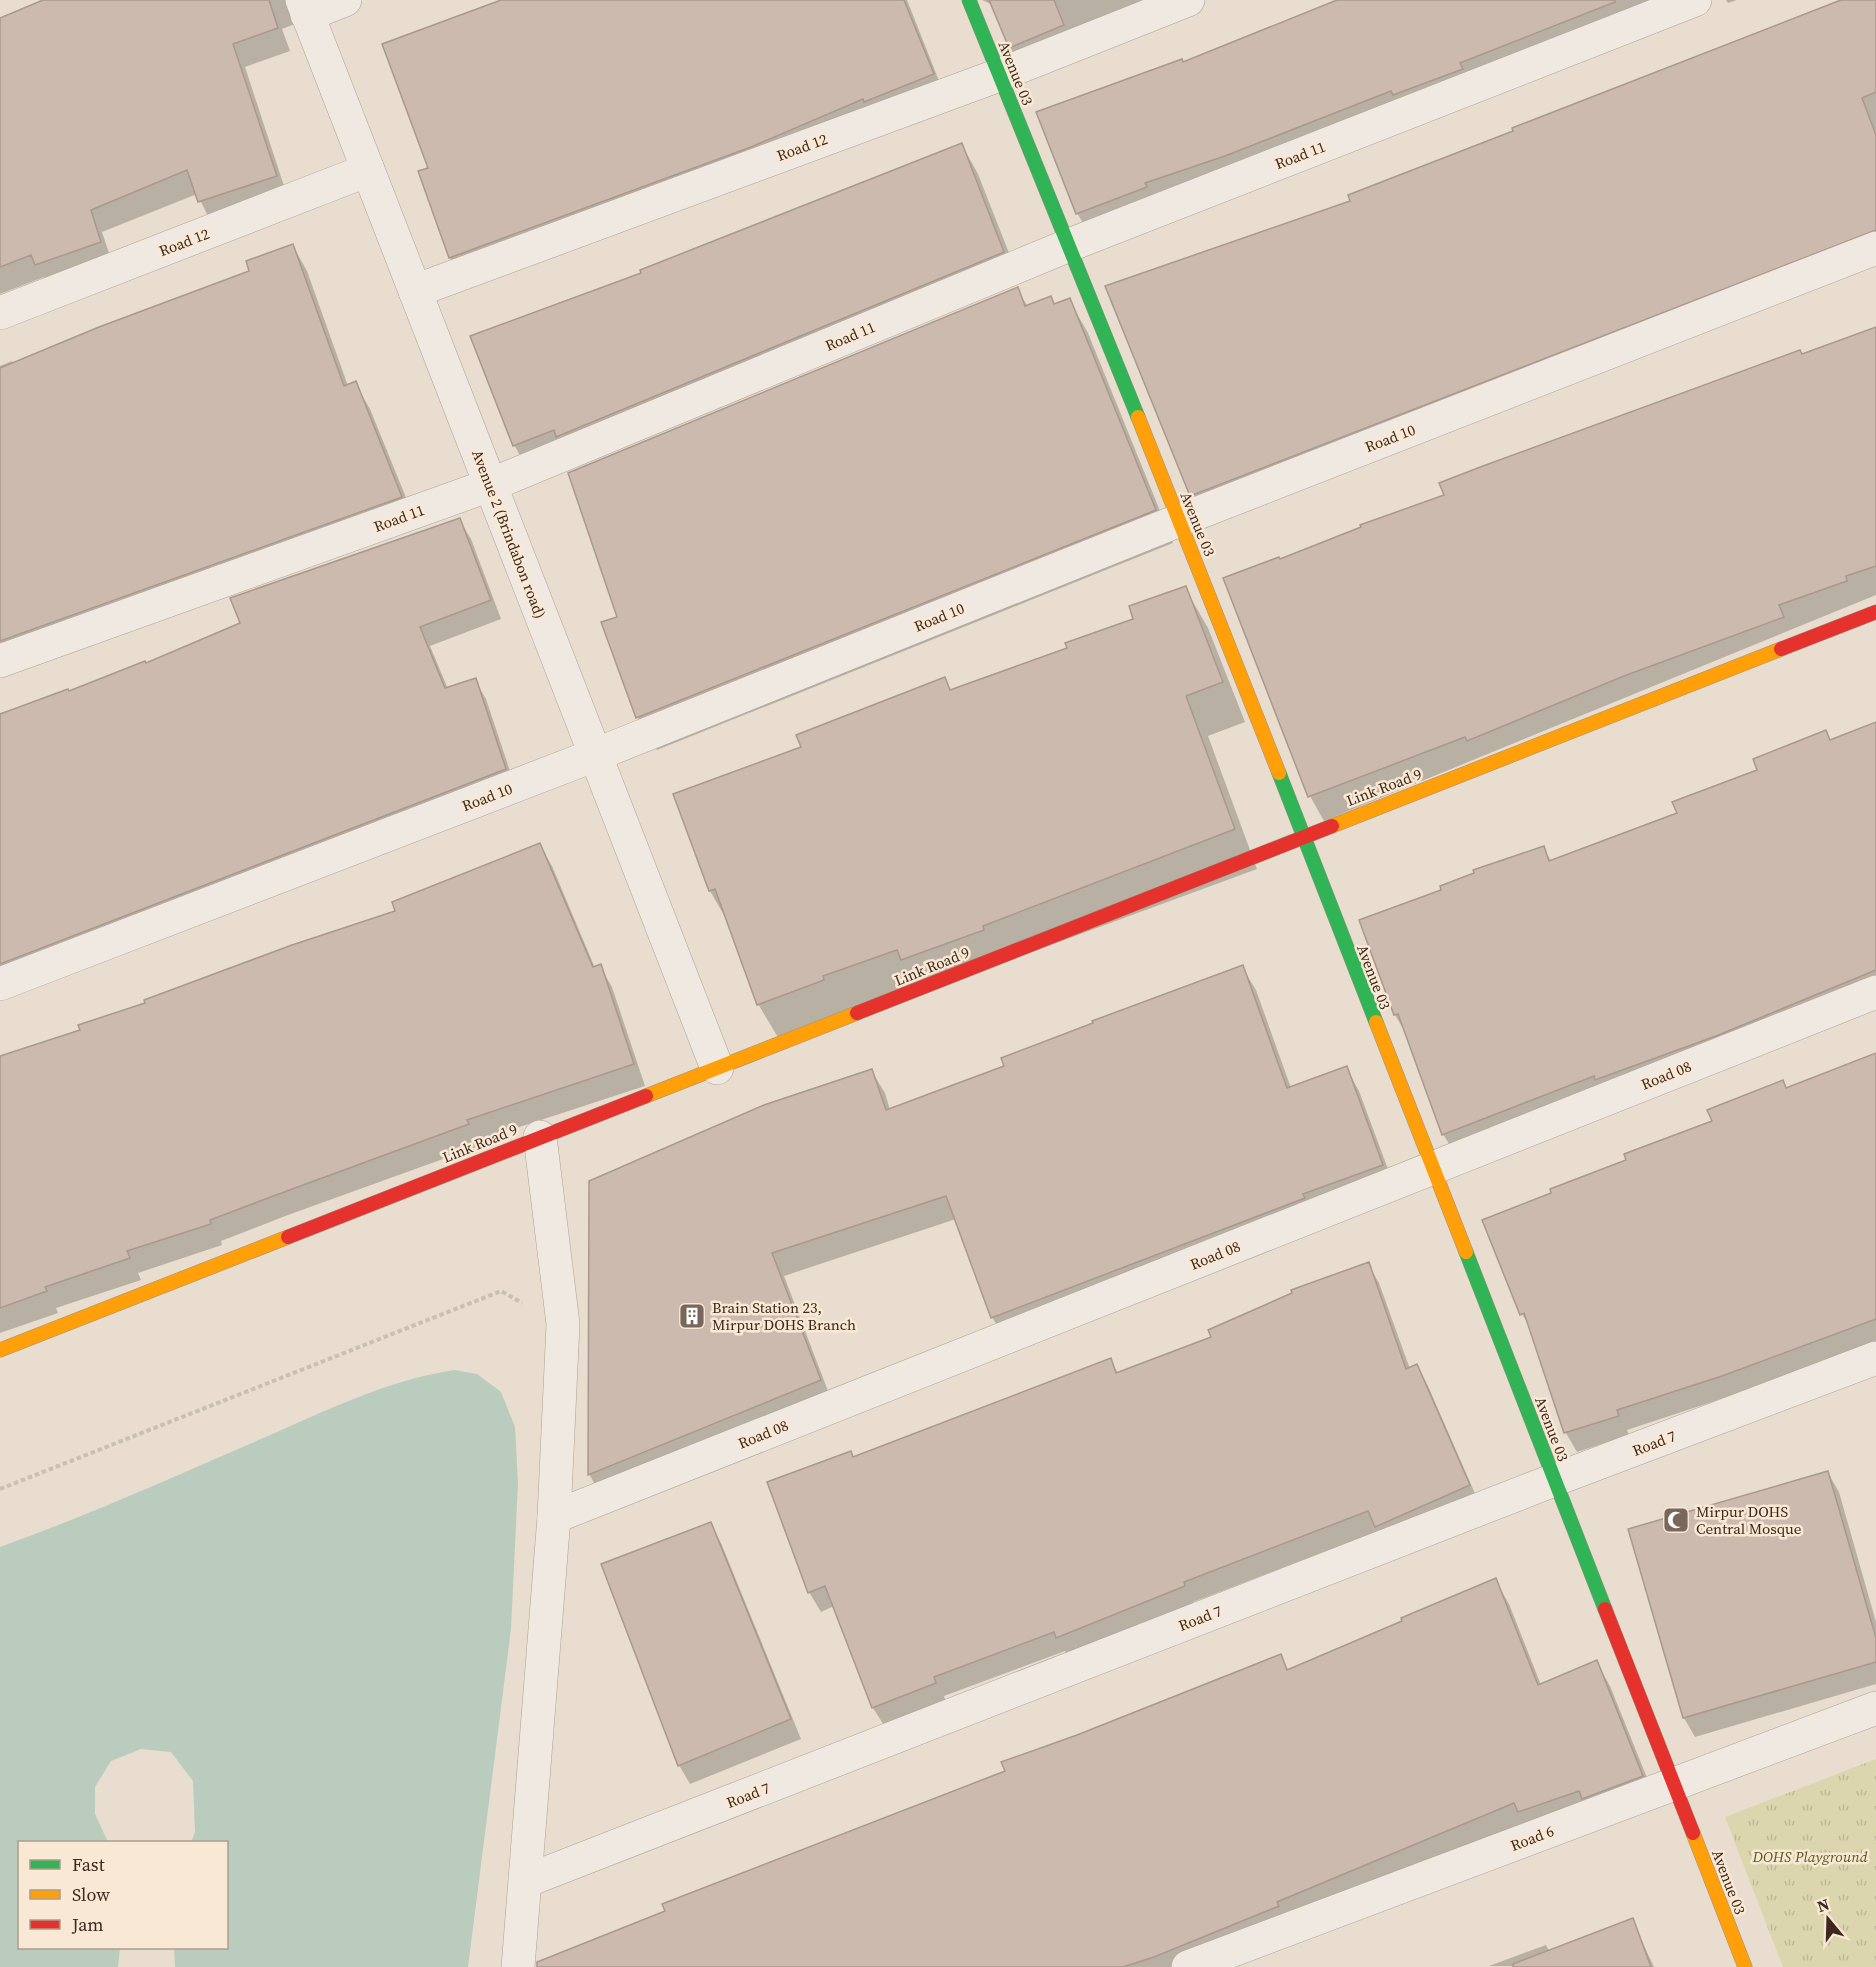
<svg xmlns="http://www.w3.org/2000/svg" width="1876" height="1967" font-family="'Source Serif 4',serif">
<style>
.park{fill:url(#park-tufts)}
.water{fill:#baccbe}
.shadow{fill:#0003}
.building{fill:#ccbaaf;stroke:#a9988d;stroke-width:1.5}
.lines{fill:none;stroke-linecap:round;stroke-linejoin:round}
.street-casing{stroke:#ada297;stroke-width:34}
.fast-casing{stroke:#9d9187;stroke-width:15}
.slow-casing{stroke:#9d9187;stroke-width:15}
.jam-casing{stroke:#9d9187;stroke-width:15}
.path{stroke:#c8bfb7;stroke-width:4;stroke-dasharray:4.5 3;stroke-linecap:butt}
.street{stroke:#efe9e1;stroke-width:33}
.fast{stroke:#30b455;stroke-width:14}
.slow{stroke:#ff9f0a;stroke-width:14}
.jam{stroke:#e5322d;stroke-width:14}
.labels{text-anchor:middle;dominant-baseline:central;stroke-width:5;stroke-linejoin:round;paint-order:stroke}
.street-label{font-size:15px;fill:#3e281d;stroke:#f9e9d4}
.poi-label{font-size:15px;fill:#3e281d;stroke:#f9e9d4;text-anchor:start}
.park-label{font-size:15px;font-style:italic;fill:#565c22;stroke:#f9e9d4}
</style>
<defs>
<pattern id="park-tufts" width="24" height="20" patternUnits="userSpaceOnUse" patternTransform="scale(1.5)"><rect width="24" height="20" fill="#dcd6af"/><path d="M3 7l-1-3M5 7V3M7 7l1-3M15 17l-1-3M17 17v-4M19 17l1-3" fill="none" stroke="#beb896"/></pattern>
</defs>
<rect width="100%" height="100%" fill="#e8ddce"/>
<polygon class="park" points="1876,1759 1876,1967 1783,1967 1725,1817"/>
<path class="water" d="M454,1370L477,1374L501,1392L515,1427L518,1483L511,1629L468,1967H175L174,1948H226V1842H191L195,1832L193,1781L171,1752L141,1749L111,1761L95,1787V1814L108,1842H20V1948H120L118,1967H0V1547C89,1515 175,1476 261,1439C323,1412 387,1380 454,1370Z"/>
<g class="shadow">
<polygon points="47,0 356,0 282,29 290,51 245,67 288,198 212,224 197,194 102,232 113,265 49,287 44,277 0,294 0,20"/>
<polygon points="505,0 907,0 945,96 463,279 450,258 420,172 430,169"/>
<polygon points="982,0 1179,0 1022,68 1010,47 993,5"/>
<polygon points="1341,0 1708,0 1092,238 1077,213 1183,63"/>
<polygon points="1726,0 1737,0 1728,3"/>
<polygon points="1839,0 1876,0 1876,254 1204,516 1192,495 1352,202 1350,196"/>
<polygon points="962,145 978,174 1020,281 531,474 514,445 643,274"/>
<polygon points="293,246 307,271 348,386 355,383 370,409 416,522 0,676 0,366 12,361 13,364 251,272"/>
<polygon points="1017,289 1028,307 1051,298 1055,305 1069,300 1088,333 1173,543 657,750 638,718 603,623 619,617"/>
<polygon points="1876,329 1876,595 1324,821 1310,796 1225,579 1280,561 1802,356"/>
<polygon points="459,520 471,539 501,619 430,646 448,689 475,680 486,699 516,789 0,989 0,713 68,693 146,665 242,624"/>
<polygon points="1185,588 1208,628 1245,722 1208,736 1257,869 782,1044 758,1004 728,922 710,891 675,794 803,747 945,679 951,691 1069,649 1135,620"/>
<polygon points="1876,724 1876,996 1455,1154 1443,1134 1407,1035 1395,1015 1361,921 1443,891 1543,848 1551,861 1678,814 1831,741"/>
<polygon points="540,845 552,866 595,968 600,966 612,987 645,1086 477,1141 479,1146 288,1215 221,1241 222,1245 138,1273 141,1280 56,1308 58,1313 0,1333 0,1058 82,1031 397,912"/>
<polygon points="1242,967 1256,990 1291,1088 1346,1068 1359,1091 1395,1188 1006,1340 992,1317 956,1219 784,1276 833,1404 602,1497 589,1474 871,1070 885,1093 890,1110 1005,1067"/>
<polygon points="1876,1055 1876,1343 1736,1394 1627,1430 1629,1435 1577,1452 1566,1433 1531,1329 1522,1314 1553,1194 1714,1122 1783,1082 1787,1089"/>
<polygon points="1368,1264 1379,1283 1410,1369 1417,1366 1428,1386 1480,1505 1387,1546 1379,1531 1193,1602 1195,1605 1069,1656 1065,1651 944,1696 946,1703 885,1727 873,1708 834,1606 821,1612 809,1592 853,1458 1110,1360 1118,1373 1213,1338"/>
<polygon points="1828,1473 1839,1492 1876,1622 1876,1684 1695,1737 1684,1718"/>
<polygon points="710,1523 721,1543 801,1739 690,1784 679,1765"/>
<polygon points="1495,1580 1509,1604 1541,1685 1596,1661 1610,1686 1656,1800 1203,1967 580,1967 1007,1772 1078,1736 1280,1656 1289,1671"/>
<polygon points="1632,1920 1654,1967 1489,1966 1546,1945 1550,1952"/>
</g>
<g class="building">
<polygon points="43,0 269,0 278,28 233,44 277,176 198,202 187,170 91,210 101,242 35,265 31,255 0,267 0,18"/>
<polygon points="501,0 904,0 934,74 864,102 863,99 751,147 449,258 418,171 428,168 382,44"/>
<polygon points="989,0 1054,0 1064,25 1009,48"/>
<polygon points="1337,0 1615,0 1615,2 1460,63 1463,69 1393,95 1391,91 1225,156 1145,183 1147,187 1076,214 1036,112 1182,59 1183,62"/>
<polygon points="1841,0 1876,0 1876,92 1862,98 1876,135 1876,230 1190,496 1105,286 1350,201 1348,195 1513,131 1512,128"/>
<polygon points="962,143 1004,252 556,437 554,430 513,446 470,336 641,273 640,270"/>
<polygon points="293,244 344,386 356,381 402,497 0,641 0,368 99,327 249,271 246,261"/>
<polygon points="1018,287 1025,306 1051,296 1054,304 1070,298 1156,510 636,718 601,622 617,617 568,473"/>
<polygon points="1876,327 1876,566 1846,576 1847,581 1779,605 1784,617 1624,676 1467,741 1465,737 1308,797 1223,578 1279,557 1280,559 1361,527 1360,525 1444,495 1439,483 1483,466 1800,350 1802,354"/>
<polygon points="460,518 491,600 420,627 445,688 476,678 506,769 0,964 0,714 68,689 69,691 145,661 146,663 240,623 230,598"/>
<polygon points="1186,586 1223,682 1186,696 1235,829 983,926 984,930 901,960 897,950 823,976 824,980 757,1005 715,889 709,891 673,794 801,747 796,735 945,677 950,690 1067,648 1065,643 1133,619 1129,606"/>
<polygon points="1876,722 1876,970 1716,1036 1595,1080 1594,1076 1442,1135 1398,1014 1394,1015 1359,920 1441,890 1440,886 1474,873 1473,870 1544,846 1549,861 1677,813 1672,802 1757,770 1753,759 1826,730 1830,740"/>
<polygon points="540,843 593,967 601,964 634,1064 467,1120 469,1124 276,1195 210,1220 211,1224 127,1251 130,1258 45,1287 47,1291 0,1308 0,1056 80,1030 78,1025 145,1003 144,1000 292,945 395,911 392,902"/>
<polygon points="1243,965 1287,1088 1347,1066 1383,1165 1303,1194 1305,1198 991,1318 946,1196 772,1253 821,1380 588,1475 589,1181 764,1105 872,1069 886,1110 1004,1066 1001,1058 1093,1023 1092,1021"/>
<polygon points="1876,1053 1876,1319 1722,1376 1617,1410 1619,1416 1564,1433 1524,1313 1520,1315 1482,1220 1551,1193 1550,1189 1626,1160 1624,1154 1712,1121 1707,1110 1783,1080 1786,1088"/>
<polygon points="1369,1262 1406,1369 1417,1364 1470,1485 1375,1527 1368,1511 1184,1582 1185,1586 1056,1638 1054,1632 934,1677 936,1683 872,1708 825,1586 808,1593 767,1482 851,1451 853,1457 1111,1358 1116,1373 1211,1337 1208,1330 1292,1293 1291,1290"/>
<polygon points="1828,1471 1876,1638 1876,1662 1683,1718 1628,1529"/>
<polygon points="711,1522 791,1719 678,1766 601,1564"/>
<polygon points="1496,1578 1538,1685 1597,1660 1643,1776 1582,1799 1579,1791 1518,1812 1514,1803 1277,1902 1279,1906 1154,1957 1123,1967 537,1967 537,1962 665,1911 662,1904 1005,1771 1001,1762 1077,1735 1281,1654 1287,1670 1402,1621 1401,1618"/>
<polygon points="1633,1918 1651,1967 1513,1967 1513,1964"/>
</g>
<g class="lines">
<defs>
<g id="street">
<polyline points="302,0 717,1068"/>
<polyline points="307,15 345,0"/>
<polyline points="415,291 999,75 1188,0"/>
<polyline points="0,313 368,170"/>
<polyline points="0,661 490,485 1067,246 1695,0"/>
<polyline points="0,984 595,755 1180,520 1876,248"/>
<polyline points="554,1517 1876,992"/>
<polyline points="526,1881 1554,1480 1876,1358"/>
<polyline points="518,1967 554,1517 563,1324 540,1137"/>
<polyline points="1188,1967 1876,1708"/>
</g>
<g id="fast">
<polyline points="969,0 1138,417"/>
<polyline points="1279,773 1376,1022"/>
<polyline points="1466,1252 1605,1609"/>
</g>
<g id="slow">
<polyline points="1138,417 1279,773"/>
<polyline points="1332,826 1781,649"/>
<polyline points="1376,1022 1466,1252"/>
<polyline points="646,1096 857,1013"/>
<polyline points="0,1350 288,1237"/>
<polyline points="1693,1833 1745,1967"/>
</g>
<g id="jam">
<polyline points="1781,649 1876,612"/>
<polyline points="857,1013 1332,826"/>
<polyline points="288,1237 646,1096"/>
<polyline points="1605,1609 1693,1833"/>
</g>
</defs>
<use href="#street" class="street-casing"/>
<use href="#fast" class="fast-casing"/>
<use href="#slow" class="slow-casing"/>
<use href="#jam" class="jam-casing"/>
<polyline class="path" points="0,1489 501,1291 522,1303"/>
<use href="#street" class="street"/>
<use href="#fast" class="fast"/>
<use href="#slow" class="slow"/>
<use href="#jam" class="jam"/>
</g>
<defs>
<symbol id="building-square" viewBox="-11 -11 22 22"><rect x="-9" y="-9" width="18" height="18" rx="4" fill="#7a675b" stroke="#f9e9d4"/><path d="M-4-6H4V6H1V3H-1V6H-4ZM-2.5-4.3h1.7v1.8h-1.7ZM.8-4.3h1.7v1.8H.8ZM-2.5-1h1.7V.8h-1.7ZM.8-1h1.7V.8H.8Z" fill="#fff"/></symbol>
<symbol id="mosque-square" viewBox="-11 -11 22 22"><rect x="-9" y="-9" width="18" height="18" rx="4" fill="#7a675b" stroke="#f9e9d4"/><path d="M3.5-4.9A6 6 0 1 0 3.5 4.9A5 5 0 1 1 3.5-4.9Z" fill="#fff"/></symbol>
</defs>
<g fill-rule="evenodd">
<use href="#building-square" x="677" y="1301" width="30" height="30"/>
<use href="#mosque-square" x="1661" y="1505" width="30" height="30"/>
</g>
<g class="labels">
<g class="street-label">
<text transform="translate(1016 73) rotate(68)">Avenue 03</text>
<text transform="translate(802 147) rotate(-20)">Road 12</text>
<text transform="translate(1300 155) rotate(-21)">Road 11</text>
<text transform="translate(184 242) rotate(-21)">Road 12</text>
<text transform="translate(850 336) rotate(-23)">Road 11</text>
<text transform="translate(1390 438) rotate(-21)">Road 10</text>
<text transform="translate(399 518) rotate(-20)">Road 11</text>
<text transform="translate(1198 524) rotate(68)">Avenue 03</text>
<text transform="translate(509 534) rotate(69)">Avenue 2 (Brindabon road)</text>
<text transform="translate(939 617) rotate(-22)">Road 10</text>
<text transform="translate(1384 787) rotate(-21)">Link Road 9</text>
<text transform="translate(487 797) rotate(-21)">Road 10</text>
<text transform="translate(932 966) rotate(-22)">Link Road 9</text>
<text transform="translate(1374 977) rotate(69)">Avenue 03</text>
<text transform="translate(1666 1075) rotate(-22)">Road 08</text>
<text transform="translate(480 1143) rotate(-22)">Link Road 9</text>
<text transform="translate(1215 1255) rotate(-22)">Road 08</text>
<text transform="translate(1552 1429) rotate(69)">Avenue 03</text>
<text transform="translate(763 1434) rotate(-22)">Road 08</text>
<text transform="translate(1654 1443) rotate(-21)">Road 7</text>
<text transform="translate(1200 1618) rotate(-21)">Road 7</text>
<text transform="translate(748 1795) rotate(-21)">Road 7</text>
<text transform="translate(1532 1838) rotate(-21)">Road 6</text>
<text transform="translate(1729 1882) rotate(69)">Avenue 03</text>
</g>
<g class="poi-label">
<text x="712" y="1307">Brain Station 23,<tspan x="712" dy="17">Mirpur DOHS Branch</tspan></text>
<text x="1696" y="1511">Mirpur DOHS<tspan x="1696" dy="17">Central Mosque</tspan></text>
</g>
<g class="park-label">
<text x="1810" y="1856">DOHS Playground</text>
</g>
</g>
<rect x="18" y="1841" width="210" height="108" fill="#f9e9d4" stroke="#ae9c8b" stroke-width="1.5"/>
<rect x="30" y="1860" width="30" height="9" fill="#30b455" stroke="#ae9c8b" stroke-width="1.5"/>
<text x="72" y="1871" font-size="18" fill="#3e281d">Fast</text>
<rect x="30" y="1890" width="30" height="9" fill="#ff9f0a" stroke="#ae9c8b" stroke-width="1.5"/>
<text x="72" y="1901" font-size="18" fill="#3e281d">Slow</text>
<rect x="30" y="1920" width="30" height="9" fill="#e5322d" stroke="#ae9c8b" stroke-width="1.5"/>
<text x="72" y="1931" font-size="18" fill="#3e281d">Jam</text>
<g transform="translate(1828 1919) rotate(341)" stroke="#f9e9d4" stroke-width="4.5" paint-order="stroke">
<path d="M0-4.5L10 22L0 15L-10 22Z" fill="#3e281d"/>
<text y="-9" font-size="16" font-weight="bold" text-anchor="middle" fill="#3e281d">N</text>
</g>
</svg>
